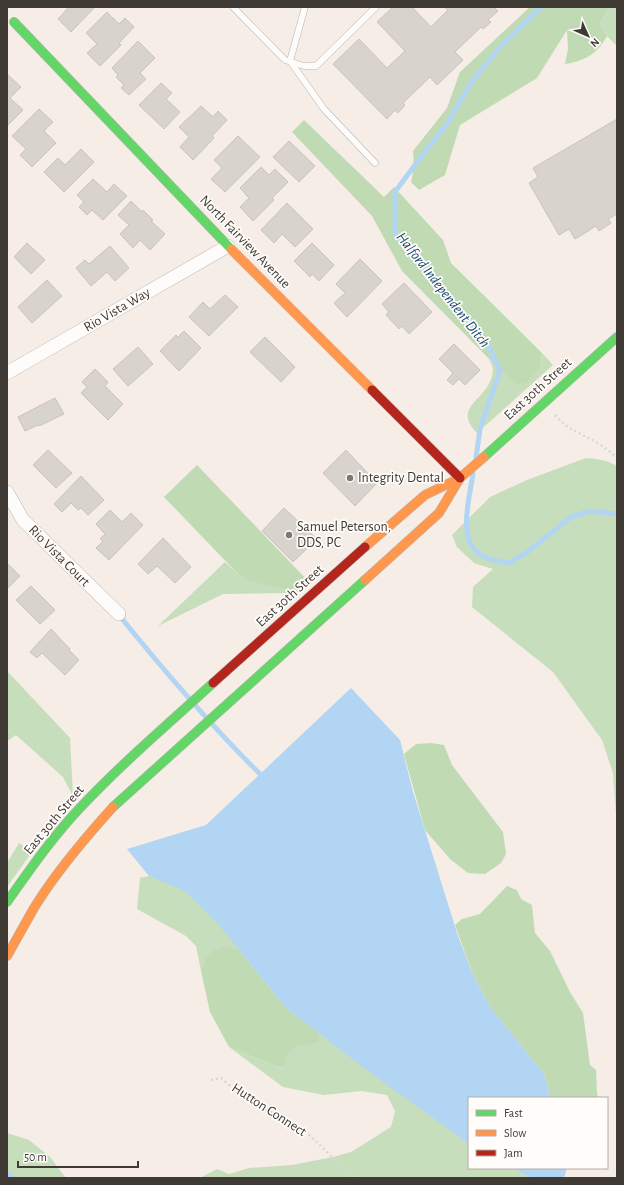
<svg xmlns="http://www.w3.org/2000/svg" width="624" height="1185" font-family="'Alegreya Sans',sans-serif">
<style>
.green{fill:#c6debb}
.forest{fill:#c0dbb4}
.water{fill:#b2d5f3}
.lines{fill:none;stroke-linecap:round;stroke-linejoin:round}
.stream{stroke:#b2d5f3;stroke-width:5}
.building{fill:#d9d3cd;stroke:#c9c3be}
.lane-casing{stroke:#bcb6b1;stroke-width:7}
.street-casing{stroke:#bcb6b1;stroke-width:14}
.fast-casing{stroke:#bcb6b1;stroke-width:10}
.slow-casing{stroke:#bcb6b1;stroke-width:10}
.jam-casing{stroke:#bcb6b1;stroke-width:10}
.path{stroke:#d9d7d4;stroke-width:2.5;stroke-dasharray:2 3;stroke-linecap:butt}
.lane{stroke:#fefcfb;stroke-width:6}
.street{stroke:#fefcfb;stroke-width:13}
.fast{stroke:#63d668;stroke-width:9}
.slow{stroke:#ff974d;stroke-width:9}
.jam{stroke:#b3261e;stroke-width:9}
.poi-dot{fill:#7f7972;stroke:#fffcfa;stroke-width:1.5}
.labels{text-anchor:middle;dominant-baseline:central;stroke-width:3.5;stroke-linejoin:round;paint-order:stroke}
.street-label{font-size:14px;fill:#3f3a34;stroke:#fffcfa}
.poi-label{font-size:14px;fill:#3f3a34;stroke:#fffcfa;text-anchor:start}
.water-label{font-size:15px;font-style:italic;fill:#194a70;stroke:#fffcfa}
</style>
<rect width="100%" height="100%" fill="#f5ede6"/>
<g class="green">
<polygon points="609,7 617,7 617,46 607,36 599,24"/>
<path d="M542,353L553,365L477,433C450,405 490,401 493,371C493,367 491,363 489,359L508,378L540,367Z"/>
<path d="M586,458C597,459 607,460 617,466V829L613,773L602,740L553,672L472,607L473,587L493,569L474,563L457,547L452,535L490,497L527,480Z"/>
<polygon points="225,562 238,574 291,590 295,593 223,594 158,626"/>
<polygon points="7,671 70,738 73,796 63,777 16,735 7,741"/>
<polygon points="19,843 32,852 7,887 7,863"/>
<polygon points="149,876 199,882 247,949 204,961 201,971 196,946 186,936 137,909 140,878"/>
<polygon points="319,1033 469,1144 469,1168 511,1168 532,1178 200,1178 217,1169 229,1174 249,1168 292,1165 333,1157 351,1152 391,1127 395,1111 387,1095 361,1091 324,1095 283,1087 229,1047 276,1066 285,1067 286,1058 294,1046 317,1043"/>
<polygon points="7,1133 29,1140 50,1157 66,1178 7,1178"/>
</g>
<g class="forest">
<path d="M530,7H609L599,24L607,36C597,54 585,61 565,64L568,49L567,30L537,78L460,125L445,175L419,190L411,182L414,167L413,151L447,108L460,72Z"/>
<polygon points="304,120 384,197 394,187 443,240 451,263 542,353 540,367 526,383 517,384 508,378 402,271 372,216 292,132"/>
<polygon points="197,465 310,583 296,594 291,590 250,581 238,574 164,497"/>
<polygon points="431,743 444,745 452,765 503,832 506,854 501,863 485,874 468,873 450,859 425,830 404,754 416,744"/>
<polygon points="507,886 517,890 521,899 532,905 535,933 550,951 570,992 583,1013 590,1065 596,1070 597,1094 599,1098 551,1098 544,1074 490,1007 473,975 455,925 462,919 480,914"/>
<polygon points="224,947 239,950 285,1007 319,1033 318,1043 294,1047 286,1058 285,1067 276,1066 229,1047 210,1012 201,971 204,961 213,951"/>
</g>
<g class="water">
<polygon points="351,688 400,740 413,792 458,936 473,975 490,1007 544,1074 551,1098 469,1098 469,1144 368,1071 285,1007 218,924 185,891 149,876 127,849 206,825"/>
<polygon points="511,1168 567,1168 564,1178 532,1178"/>
</g>
<g class="lines">
<g class="stream">
<polyline points="476,458 480,429 500,371 488,345 441,291 395,233 395,192 423,154 447,124 470,84 499,48 541,7"/>
<path d="M473,474C470,495 458,536 477,552C485,560 499,561 509,563L526,553L571,517L591,511L617,514"/>
<path d="M119,615C165,672 212,727 264,778"/>
<polyline points="7,1173 12,1178"/>
</g>
</g>
<g class="building">
<polygon points="69,7 95,7 71,32 58,19"/>
<polygon points="393,7 412,7 431,27 448,10 444,7 494,7 498,11 488,20 491,22 483,29 481,27 455,52 463,60 437,85 430,77 403,103 405,105 398,113 395,110 387,119 333,64 359,39 387,68 405,51 377,22"/>
<polygon points="107,12 119,24 125,18 134,27 119,43 121,45 100,66 87,53 97,44 86,33"/>
<polygon points="138,41 155,58 140,73 146,79 129,95 121,88 124,85 116,77 118,75 112,68"/>
<polygon points="7,74 21,87 10,98 23,110 7,126"/>
<polygon points="161,83 172,93 166,99 180,112 164,129 139,105"/>
<polygon points="201,106 213,117 218,111 227,120 212,136 214,138 193,160 180,147 189,137 179,127"/>
<polygon points="39,109 53,122 44,131 56,143 32,167 20,155 26,149 12,136"/>
<polygon points="617,119 617,214 608,219 611,223 599,231 596,226 575,239 569,229 559,235 529,183 538,177 533,168"/>
<polygon points="238,136 260,157 225,192 211,179 222,168 214,160"/>
<polygon points="289,141 315,166 299,182 273,157"/>
<polygon points="81,149 94,162 64,192 44,172 58,158 65,165"/>
<polygon points="261,167 269,175 275,169 288,182 272,198 274,200 253,221 240,207 249,198 240,188"/>
<polygon points="93,179 107,192 114,184 127,196 103,220 92,210 87,215 79,207 84,202 77,195"/>
<polygon points="131,201 142,212 143,210 153,220 151,221 165,234 150,250 140,240 133,248 120,234 129,225 118,215"/>
<polygon points="287,203 313,229 295,247 282,234 274,243 261,230"/>
<polygon points="27,243 45,260 31,274 14,257"/>
<polygon points="312,243 334,265 319,281 312,274 310,277 294,261"/>
<polygon points="110,246 129,268 115,281 107,272 91,286 76,268 85,260 89,264"/>
<polygon points="360,259 382,281 347,317 334,303 345,293 336,284"/>
<polygon points="47,280 62,296 32,323 18,307"/>
<polygon points="404,283 432,312 409,334 402,326 399,329 386,315 389,312 382,304"/>
<polygon points="225,295 238,307 209,336 189,317 203,302 210,309"/>
<polygon points="184,331 201,348 179,371 160,351 176,335 178,337"/>
<polygon points="265,337 295,367 281,382 250,352"/>
<polygon points="454,344 480,370 465,385 459,379 453,385 447,380 453,373 439,359"/>
<polygon points="138,347 153,364 128,386 113,369"/>
<polygon points="95,369 108,382 105,386 123,404 108,420 81,393 87,387 82,382"/>
<polygon points="55,398 64,414 39,426 38,425 25,431 18,417"/>
<polygon points="48,450 72,473 56,488 33,465"/>
<polygon points="346,450 377,483 355,506 323,473"/>
<polygon points="81,476 104,500 88,515 81,508 78,510 71,503 62,512 54,504"/>
<polygon points="284,508 317,539 293,562 262,531"/>
<polygon points="110,510 122,522 131,513 143,525 109,560 96,548 103,541 100,539 105,534 96,524"/>
<polygon points="163,538 191,567 175,583 157,566 148,574 138,564"/>
<polygon points="7,563 20,576 7,589"/>
<polygon points="31,586 55,610 40,624 16,600"/>
<polygon points="51,629 70,649 69,650 79,660 65,675 42,653 37,658 30,652"/>
</g>
<g class="lines">
<defs>
<g id="lane">
<polyline points="233,7 285,60 304,66 316,66 376,7"/>
<polyline points="305,7 290,61 324,109 375,163"/>
</g>
<g id="street">
<polyline points="7,373 228,246"/>
<polyline points="7,492 23,520 119,614"/>
</g>
<g id="fast">
<polyline points="14,22 231,249"/>
<polyline points="484,457 617,337"/>
<polyline points="113,807 365,580"/>
<path d="M7,902C29,871 51,839 78,810C120,765 167,725 213,683"/>
</g>
<g id="slow">
<polyline points="231,249 372,390"/>
<polyline points="365,547 425,495 460,478 484,457"/>
<polyline points="365,580 439,513 460,478"/>
<path d="M7,956C16,940 25,924 34,908C56,872 85,838 113,807"/>
</g>
<g id="jam">
<polyline points="372,390 460,478"/>
<polyline points="213,683 365,547"/>
</g>
</defs>
<use href="#lane" class="lane-casing"/>
<use href="#street" class="street-casing"/>
<use href="#fast" class="fast-casing"/>
<use href="#slow" class="slow-casing"/>
<use href="#jam" class="jam-casing"/>
<g class="path">
<path d="M555,415C570,432 582,433 599,444C606,448 611,453 617,458"/>
<polyline points="211,1080 221,1078 243,1097 304,1130 352,1176 361,1178"/>
</g>
<use href="#lane" class="lane"/>
<use href="#street" class="street"/>
<use href="#fast" class="fast"/>
<use href="#slow" class="slow"/>
<use href="#jam" class="jam"/>
</g>
<g class="poi-dot">
<circle cx="350" cy="478" r="4"/>
<circle cx="289" cy="535" r="4"/>
</g>
<g class="labels">
<g class="street-label">
<text transform="translate(245 242) rotate(46)">North Fairview Avenue</text>
<text transform="translate(117 310) rotate(-30)">Rio Vista Way</text>
<text transform="translate(538 389) rotate(-42)">East 30th Street</text>
<text transform="translate(59 556) rotate(45)">Rio Vista Court</text>
<text transform="translate(290 596) rotate(-42)">East 30th Street</text>
<text transform="translate(54 820) rotate(-50)">East 30th Street</text>
<text transform="translate(269 1110) rotate(33)">Hutton Connect</text>
</g>
<g class="poi-label">
<text x="358" y="478">Integrity Dental</text>
<text x="297" y="527">Samuel Peterson,<tspan x="297" dy="16">DDS, PC</tspan></text>
</g>
<g class="water-label">
<text transform="translate(443 290) rotate(52)">Halford Independent Ditch</text>
</g>
</g>
<rect width="624" height="1185" fill="none" stroke="#3f3a34" stroke-width="16"/>
<rect x="468" y="1097" width="140" height="72" fill="#fffcfa" stroke="#b2aeab"/>
<rect x="476" y="1110" width="20" height="6" fill="#63d668" stroke="#b2aeab"/>
<text x="504" y="1117" font-size="12" fill="#3f3a34">Fast</text>
<rect x="476" y="1130" width="20" height="6" fill="#ff974d" stroke="#b2aeab"/>
<text x="504" y="1137" font-size="12" fill="#3f3a34">Slow</text>
<rect x="476" y="1150" width="20" height="6" fill="#b3261e" stroke="#b2aeab"/>
<text x="504" y="1157" font-size="12" fill="#3f3a34">Jam</text>
<g transform="translate(588 36) rotate(135)" stroke="#fffcfa" stroke-width="3" paint-order="stroke">
<path d="M0-3L7 15L0 10L-7 15Z" fill="#3f3a34"/>
<text y="-6" font-size="11" font-weight="bold" text-anchor="middle" fill="#3f3a34">N</text>
</g>
<path d="M18 1161v6h120v-6" fill="none" stroke="#3f3a34" stroke-width="2"/>
<text x="24" y="1161" font-size="12" fill="#3f3a34" stroke="#fffcfa" stroke-width="3" paint-order="stroke">50 m</text>
</svg>
